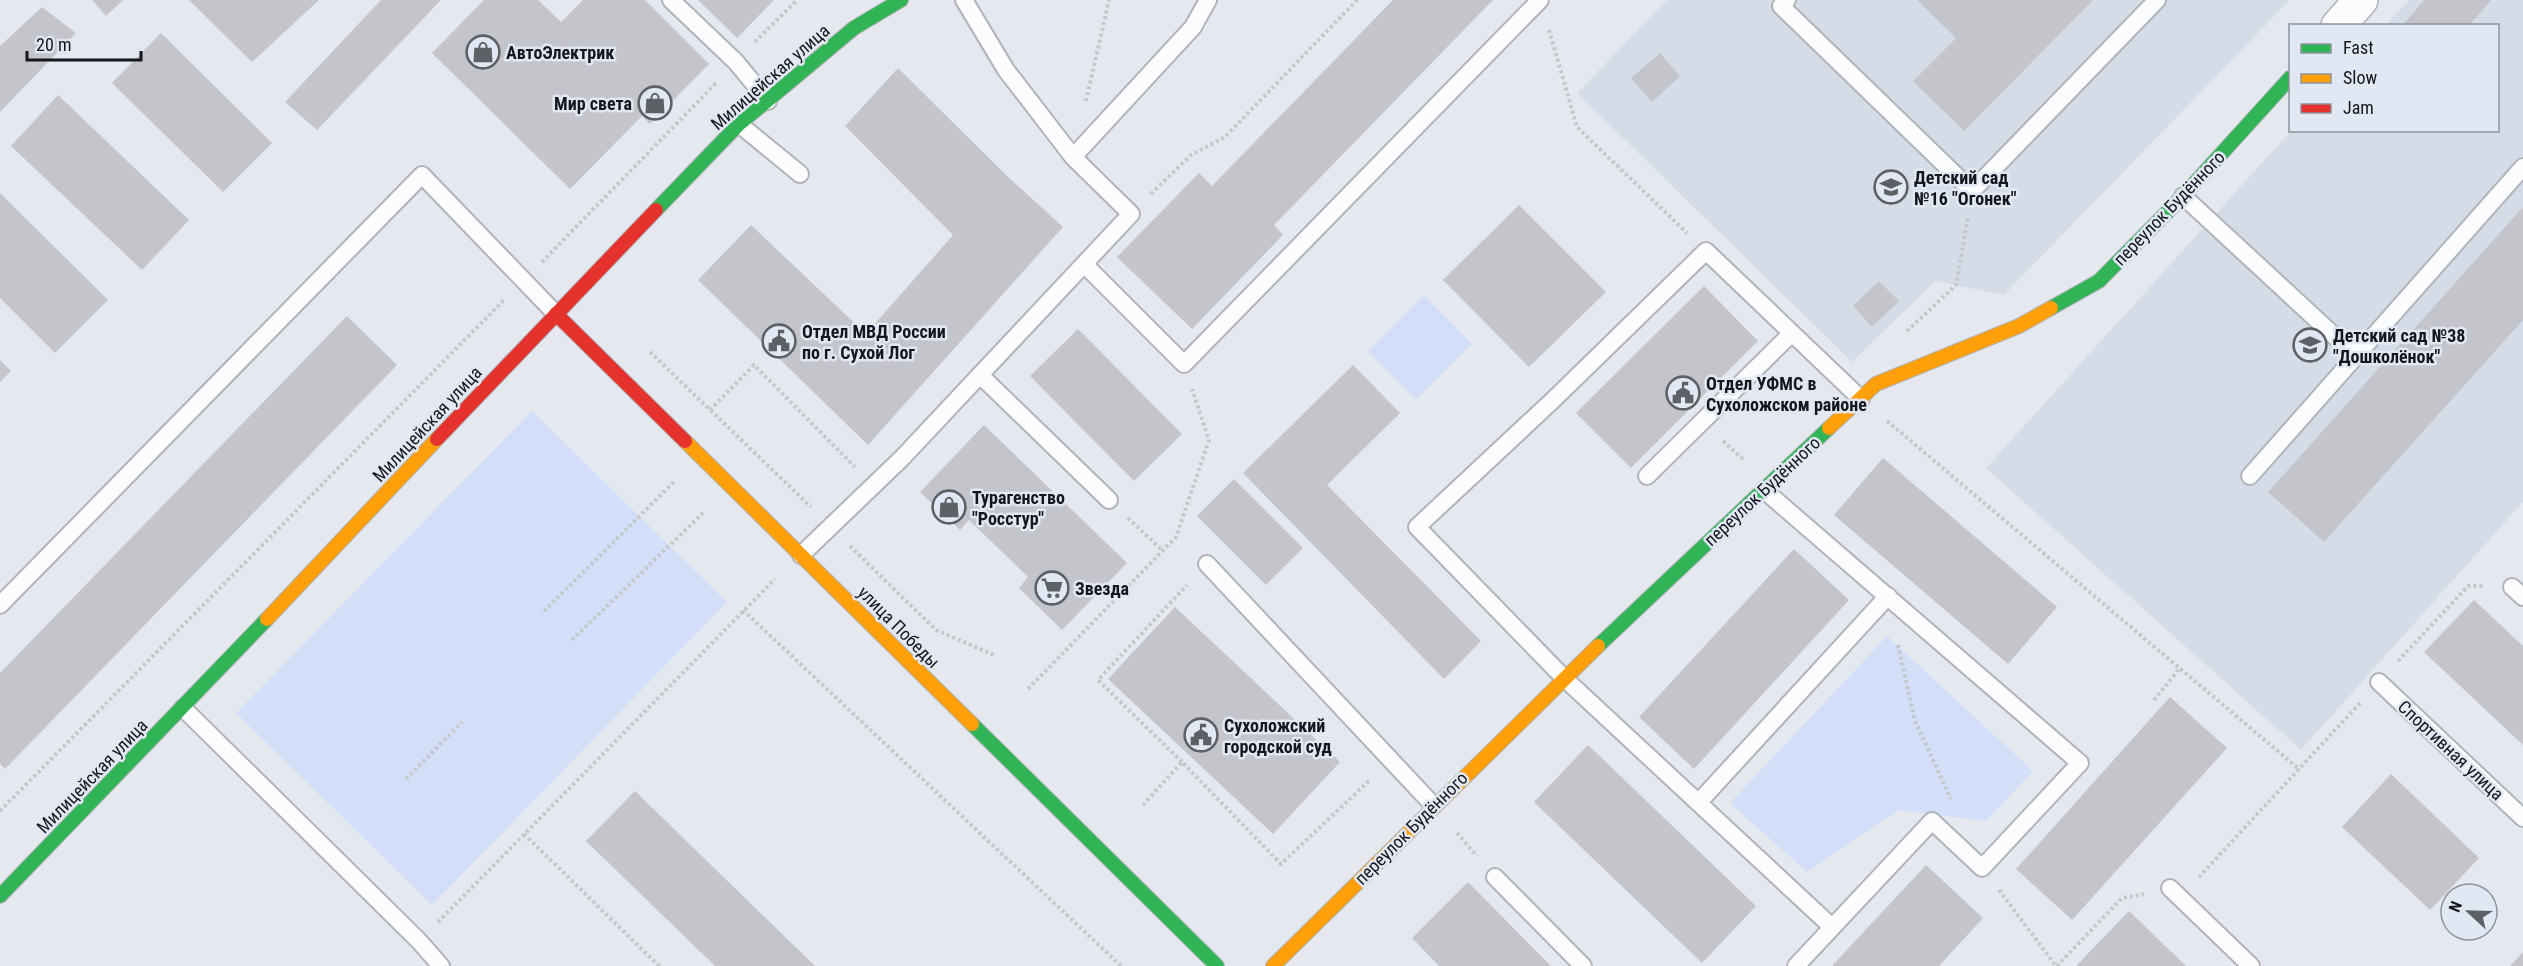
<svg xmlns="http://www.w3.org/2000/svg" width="2523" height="966" font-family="'Roboto Condensed',sans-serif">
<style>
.built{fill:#d5dce8}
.green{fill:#d3dff8}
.building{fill:#c3c5cb}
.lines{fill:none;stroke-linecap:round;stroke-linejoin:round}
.lane-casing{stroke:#b1b3b9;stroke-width:20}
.street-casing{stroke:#b1b3b9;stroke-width:36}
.fast-casing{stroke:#b1b3b9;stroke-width:16}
.slow-casing{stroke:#b1b3b9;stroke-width:16}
.jam-casing{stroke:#b1b3b9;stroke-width:16}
.path{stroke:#c5c7c9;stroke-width:4;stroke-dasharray:3 3;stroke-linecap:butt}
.lane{stroke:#fbfcfd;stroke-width:16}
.street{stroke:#fbfcfd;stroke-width:33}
.fast{stroke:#30b455;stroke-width:14}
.slow{stroke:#ff9f0a;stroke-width:14}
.jam{stroke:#e5322d;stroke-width:14}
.labels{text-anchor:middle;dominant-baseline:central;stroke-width:5;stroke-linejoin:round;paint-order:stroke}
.poi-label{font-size:18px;font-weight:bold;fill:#14171b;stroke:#e1e7f3;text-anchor:start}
.street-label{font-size:18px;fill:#14171b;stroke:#e1e7f3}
</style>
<rect width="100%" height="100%" fill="#e5e8ef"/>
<g class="built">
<polygon points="1667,0 2290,0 2004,295 1935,281 1852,362 1577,93"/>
<polygon points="2409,0 2523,0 2523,502 2301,750 1986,468 2291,131 2498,130 2498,26 2386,25"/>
</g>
<g class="green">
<polygon points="1424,295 1472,344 1416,399 1368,351"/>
<polygon points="532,411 727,602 432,905 236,713"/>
<polygon points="1887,636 2033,771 1986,821 1898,810 1807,872 1730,803"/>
</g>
<g class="building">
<polygon points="92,0 123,0 106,16"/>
<polygon points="189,0 319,0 252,62"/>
<polygon points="381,0 441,0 317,130 285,102"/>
<polygon points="484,0 538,0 561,22 583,0 645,0 709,64 650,124 642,116 570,189 432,53"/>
<polygon points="698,0 774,0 737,38"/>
<polygon points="1393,0 1493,0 1274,225 1283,235 1192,329 1117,257 1199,173 1212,186"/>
<polygon points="1917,0 2093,0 1964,131 1913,81 1956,38"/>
<polygon points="2424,0 2491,0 2469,26 2402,26"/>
<polygon points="42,7 76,33 0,112 0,46"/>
<polygon points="161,33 272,143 223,192 112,83"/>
<polygon points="1660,53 1680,76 1652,102 1631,78"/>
<polygon points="898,68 1006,175 1063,227 868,445 698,280 751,225 866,334 953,235 845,126"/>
<polygon points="58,95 189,220 142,270 11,146"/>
<polygon points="0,193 108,300 55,353 0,298"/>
<polygon points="1519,205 1606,292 1529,367 1443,280"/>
<polygon points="2523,207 2523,320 2324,542 2268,492"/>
<polygon points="1879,281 1899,301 1872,327 1853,306"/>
<polygon points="1704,286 1758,341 1631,468 1576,413"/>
<polygon points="347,316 397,365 5,769 0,764 0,673"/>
<polygon points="1078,329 1182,434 1134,481 1030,376"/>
<polygon points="0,360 11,371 0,382"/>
<polygon points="1353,365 1400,413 1327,485 1481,641 1444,679 1243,473"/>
<polygon points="984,425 1127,563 1062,630 1019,588 1028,577 969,520 960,530 920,492"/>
<polygon points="1883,458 2057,607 2008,664 1834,515"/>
<polygon points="1234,479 1303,548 1266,585 1197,516"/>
<polygon points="1794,549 1849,600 1694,769 1639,717"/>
<polygon points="2474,600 2523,646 2523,745 2424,652"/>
<polygon points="1175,607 1340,762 1273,834 1108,679"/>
<polygon points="2170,697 2227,748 2072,920 2016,869"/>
<polygon points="1588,745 1756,906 1702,963 1534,802"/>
<polygon points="2391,774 2479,858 2430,910 2342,827"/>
<polygon points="635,791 815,966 715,966 586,841"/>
<polygon points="1926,865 1983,918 1939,966 1832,966"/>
<polygon points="1468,882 1551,966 1439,966 1412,938"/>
<polygon points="2129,911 2186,966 2076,966"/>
<polygon points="2523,952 2523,966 2510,966"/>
</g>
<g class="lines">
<defs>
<g id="lane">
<polyline points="671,0 736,62 768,101"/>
<polyline points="1787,0 1781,6 1972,191 2157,0"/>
<polyline points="739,124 800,174"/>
<polyline points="1073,157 1193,27 1208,0"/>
<polyline points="2183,196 2356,356"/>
<polyline points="1085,265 1184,364 1540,0"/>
<polyline points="980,375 1109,500"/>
<polyline points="1647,476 1791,334"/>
<polyline points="2250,476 2523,167"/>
<polyline points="1764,490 2080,763 1982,868 1932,821 1796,966"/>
<polyline points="801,555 902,458 1131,214 1073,157 1006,70 964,0"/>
<polyline points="1207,564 1433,805"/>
<polyline points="2512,587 2523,597"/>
<polyline points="0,605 422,175 556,314"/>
<polyline points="2379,682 2523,818"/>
<polyline points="183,708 419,941 441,966"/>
<polyline points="1699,802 1888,596"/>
<polyline points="1495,877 1583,966"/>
<polyline points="2170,888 2251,966"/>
<polyline points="1832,927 1564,678 1417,527 1552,401 1706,251 1861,399"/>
</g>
<polyline id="street" points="2338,26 2361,0"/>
<g id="fast">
<polyline points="656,210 739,124 854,28 901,0"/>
<polyline points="2051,308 2099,281 2183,196 2290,78"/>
<polyline points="1598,646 1829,428"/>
<polyline points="972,724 1217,966"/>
<polyline points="0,896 267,619"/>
</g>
<g id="slow">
<polyline points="1829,428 1876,384 2019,326 2051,308"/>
<polyline points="685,441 972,724"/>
<polyline points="267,619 437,439"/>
<polyline points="1273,966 1598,646"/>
</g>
<g id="jam">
<polyline points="556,314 685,441"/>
<polyline points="437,439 656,210"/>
</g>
</defs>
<use href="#lane" class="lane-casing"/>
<use href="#street" class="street-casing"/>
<use href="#fast" class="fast-casing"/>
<use href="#slow" class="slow-casing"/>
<use href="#jam" class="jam-casing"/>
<g class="path">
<polyline points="1549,30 1577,127 1687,233"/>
<polyline points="755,42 797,0"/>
<polyline points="1086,101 1109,0"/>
<polyline points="1151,194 1191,155 1225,137 1357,0"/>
<polyline points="542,262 717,82"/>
<polyline points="1907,331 1956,285 1968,217"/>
<polyline points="650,352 811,507"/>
<polyline points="710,410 754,365 855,467"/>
<polyline points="1887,421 2299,769"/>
<polyline points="1723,441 1744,460"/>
<polyline points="1128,518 1163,551"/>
<polyline points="850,546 936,630 996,656"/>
<polyline points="743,610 1121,966"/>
<polyline points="544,611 675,481"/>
<polyline points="572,640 705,511"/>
<polyline points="1898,645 1915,721 1951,799"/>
<polyline points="2398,661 2468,586 2484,586"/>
<polyline points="1028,689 1176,537 1209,440 1192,389"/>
<polyline points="2154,700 2180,668"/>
<polyline points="1182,762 1098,680 1187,585"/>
<polyline points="406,779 462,722"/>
<polyline points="1143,805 1182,762 1281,864 1371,779"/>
<polyline points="0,811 505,299"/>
<polyline points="1457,833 1477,856"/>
<polyline points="524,834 659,966"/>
<polyline points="2199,877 2361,702"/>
<polyline points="1999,890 2056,966"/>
<polyline points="438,922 775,579"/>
<polyline points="2057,966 2122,898 2144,894"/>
</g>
<use href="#lane" class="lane"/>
<use href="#street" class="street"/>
<use href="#fast" class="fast"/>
<use href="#slow" class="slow"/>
<use href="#jam" class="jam"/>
</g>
<defs>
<symbol id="shop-ring" viewBox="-11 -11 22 22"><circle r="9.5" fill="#e1e7f3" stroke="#5d6065" stroke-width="1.5"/><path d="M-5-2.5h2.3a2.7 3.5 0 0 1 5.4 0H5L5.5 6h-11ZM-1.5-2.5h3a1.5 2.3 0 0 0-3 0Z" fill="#5d6065"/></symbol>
<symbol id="school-ring" viewBox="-11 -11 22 22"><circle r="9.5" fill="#e1e7f3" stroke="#5d6065" stroke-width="1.5"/><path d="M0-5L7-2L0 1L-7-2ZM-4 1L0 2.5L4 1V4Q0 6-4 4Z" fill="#5d6065"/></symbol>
<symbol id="civic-ring" viewBox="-11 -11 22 22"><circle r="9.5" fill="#e1e7f3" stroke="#5d6065" stroke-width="1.5"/><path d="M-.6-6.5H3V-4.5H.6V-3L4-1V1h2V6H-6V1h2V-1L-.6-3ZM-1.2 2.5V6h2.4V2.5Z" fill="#5d6065"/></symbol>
<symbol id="supermarket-ring" viewBox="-11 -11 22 22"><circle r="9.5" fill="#e1e7f3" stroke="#5d6065" stroke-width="1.5"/><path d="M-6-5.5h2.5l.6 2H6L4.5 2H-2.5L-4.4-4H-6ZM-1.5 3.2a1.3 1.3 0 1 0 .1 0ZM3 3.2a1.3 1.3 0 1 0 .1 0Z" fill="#5d6065"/></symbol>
</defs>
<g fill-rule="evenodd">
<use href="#shop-ring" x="464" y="33" width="38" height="38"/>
<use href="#shop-ring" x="636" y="84" width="38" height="38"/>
<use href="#school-ring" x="1872" y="168" width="38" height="38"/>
<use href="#civic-ring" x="760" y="322" width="38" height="38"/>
<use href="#school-ring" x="2291" y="326" width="38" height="38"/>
<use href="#civic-ring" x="1664" y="374" width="38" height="38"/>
<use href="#shop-ring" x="930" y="488" width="38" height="38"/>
<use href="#supermarket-ring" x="1033" y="569" width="38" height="38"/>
<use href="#civic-ring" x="1182" y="716" width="38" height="38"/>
</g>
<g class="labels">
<g class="poi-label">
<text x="506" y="52">АвтоЭлектрик</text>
<text x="632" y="103" text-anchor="end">Мир света</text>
<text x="1914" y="177">Детский сад<tspan x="1914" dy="21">№16 "Огонек"</tspan></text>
<text x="802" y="331">Отдел МВД России<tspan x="802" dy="21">по г. Сухой Лог</tspan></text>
<text x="2333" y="335">Детский сад №38<tspan x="2333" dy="21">"Дошколёнок"</tspan></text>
<text x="1706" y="383">Отдел УФМС в<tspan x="1706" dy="21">Сухоложском районе</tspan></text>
<text x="972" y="497">Турагенство<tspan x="972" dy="21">"Росстур"</tspan></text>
<text x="1075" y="588">Звезда</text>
<text x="1224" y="725">Сухоложский<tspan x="1224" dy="21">городской суд</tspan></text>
</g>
<g class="street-label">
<text transform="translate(770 77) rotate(-41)">Милицейская улица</text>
<text transform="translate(2169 208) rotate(-46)">переулок Будённого</text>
<text transform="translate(427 424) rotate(-47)">Милицейская улица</text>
<text transform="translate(1762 491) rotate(-43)">переулок Будённого</text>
<text transform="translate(899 627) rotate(45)">улица Победы</text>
<text transform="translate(2451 750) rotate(43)">Спортивная улица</text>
<text transform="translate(92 776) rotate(-46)">Милицейская улица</text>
<text transform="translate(1411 828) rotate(-45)">переулок Будённого</text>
</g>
</g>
<rect x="2289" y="24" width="210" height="108" fill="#e1e7f3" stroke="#8f949d" stroke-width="1.5"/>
<rect x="2301" y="44" width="30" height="9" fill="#30b455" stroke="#8f949d" stroke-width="1.5"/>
<text x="2343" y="54" font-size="18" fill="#14171b">Fast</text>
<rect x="2301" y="74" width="30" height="9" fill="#ff9f0a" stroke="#8f949d" stroke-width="1.5"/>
<text x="2343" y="84" font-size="18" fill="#14171b">Slow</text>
<rect x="2301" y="104" width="30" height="9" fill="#e5322d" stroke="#8f949d" stroke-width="1.5"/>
<text x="2343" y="114" font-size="18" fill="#14171b">Jam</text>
<g transform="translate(2469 912) rotate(292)"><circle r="28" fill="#e1e7f3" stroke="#8f949d" stroke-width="1.5"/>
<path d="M0-4.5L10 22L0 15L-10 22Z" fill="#5d6065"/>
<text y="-9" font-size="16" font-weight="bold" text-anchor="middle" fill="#14171b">N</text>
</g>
<path d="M27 51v9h114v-9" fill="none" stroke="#14171b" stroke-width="3"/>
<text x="36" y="51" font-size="18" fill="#14171b" stroke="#e1e7f3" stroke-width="4.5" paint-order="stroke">20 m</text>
</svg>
